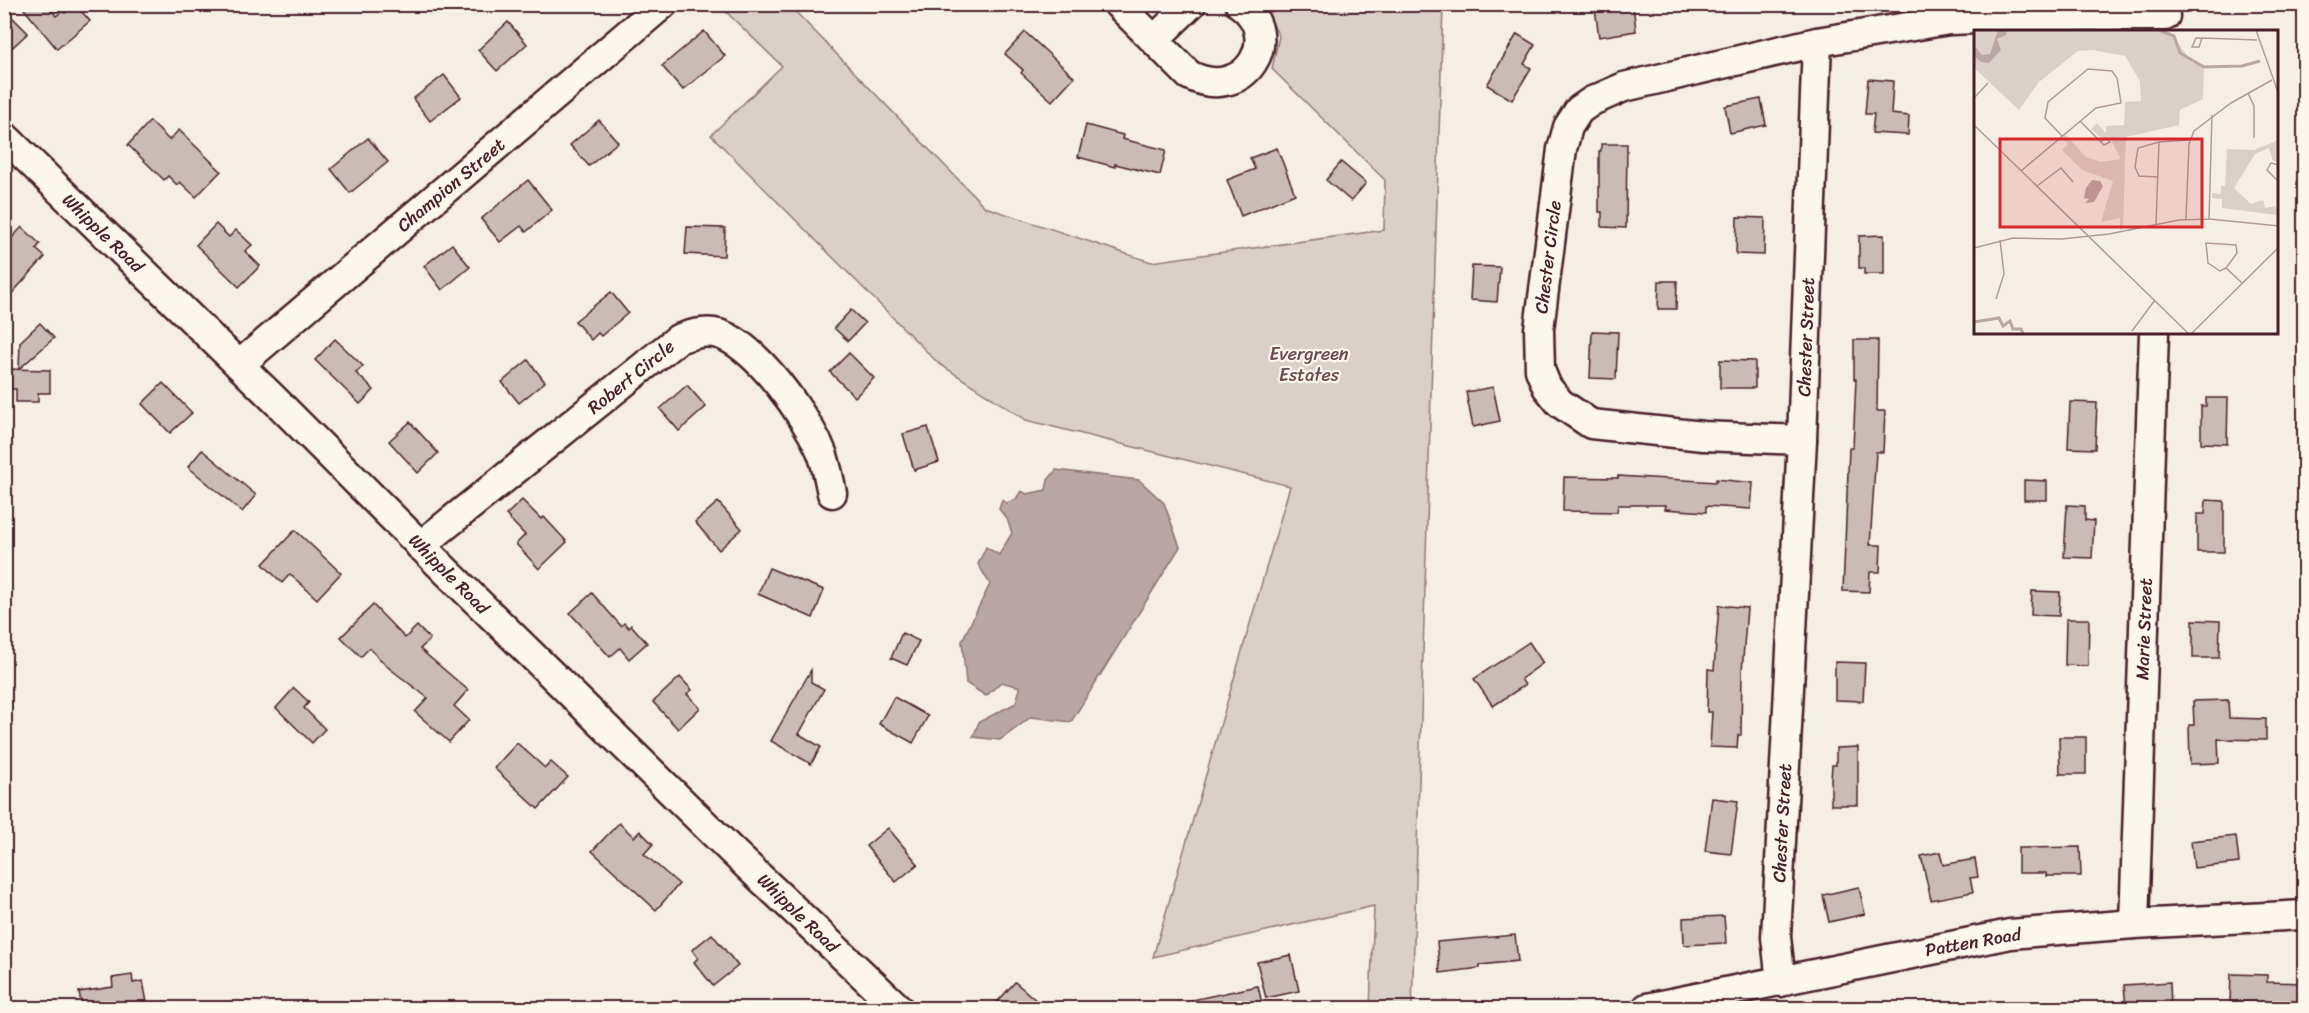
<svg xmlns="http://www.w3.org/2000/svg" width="2309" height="1013" font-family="Sriracha,sans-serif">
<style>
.green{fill:#dbd0c9;stroke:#92787a;stroke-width:1.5}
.water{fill:#baa7a5;stroke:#8d7174;stroke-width:1.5}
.building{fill:#cabbb6;stroke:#4a1f2b;stroke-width:1.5}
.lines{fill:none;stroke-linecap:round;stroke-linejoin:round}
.minor-casing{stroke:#4a1f2b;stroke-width:33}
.minor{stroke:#fbf7ec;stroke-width:28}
.labels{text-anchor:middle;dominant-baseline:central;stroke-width:4.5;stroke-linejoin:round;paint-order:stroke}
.street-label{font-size:18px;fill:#4a1f2b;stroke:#fbf7ec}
.park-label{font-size:18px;fill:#6e4b52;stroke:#fbf7ec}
.inset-river{fill:none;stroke:#baa7a5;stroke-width:3}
.inset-road{fill:none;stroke:#b09b9a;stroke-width:1.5}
.view{fill:#d62828;fill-opacity:0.15;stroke:#d62828;stroke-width:3}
.inset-edge{fill:none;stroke:#4a1f2b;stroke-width:3}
</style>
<rect width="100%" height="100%" fill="#f4eee4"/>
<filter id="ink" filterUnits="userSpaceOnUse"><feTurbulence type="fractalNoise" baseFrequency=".0167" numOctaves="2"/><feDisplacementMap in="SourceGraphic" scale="12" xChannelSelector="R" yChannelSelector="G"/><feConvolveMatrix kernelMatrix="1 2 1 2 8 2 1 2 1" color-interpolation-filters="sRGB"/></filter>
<g filter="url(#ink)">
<polygon class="green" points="719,5 789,5 985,207 1151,262 1384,230 1385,180 1272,69 1279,36 1263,5 1443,5 1412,1008 1370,1008 1374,906 1153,957 1290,486 1026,420 938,363 711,135 782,66"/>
<polygon class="water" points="1056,470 1139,480 1164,503 1180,547 1071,722 1031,717 1000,740 973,737 979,722 1016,703 1020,687 1001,682 986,696 966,683 962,641 990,584 978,564 986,547 999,555 1012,533 1007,519 999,509 1002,500 1007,503 1016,499 1021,491 1027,494 1046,490 1048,480"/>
<g class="building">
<polygon points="20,4 47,4 56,16 63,11 65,13 75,4 90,21 57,49"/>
<polygon points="1633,4 1636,31 1599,37 1595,9"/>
<polygon points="4,9 28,33 4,55"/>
<polygon points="508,22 527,44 497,71 478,50"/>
<polygon points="704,31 725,56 683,90 662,66"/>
<polygon points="1025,32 1074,77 1052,101 1021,73 1023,70 1005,54"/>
<polygon points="1517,34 1535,45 1524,64 1531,68 1512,100 1487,85"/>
<polygon points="444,75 461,97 430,121 413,99"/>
<polygon points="1868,79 1893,81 1891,114 1909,116 1908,135 1872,133 1874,114 1865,114"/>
<polygon points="1761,99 1766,125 1730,133 1725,106"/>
<polygon points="599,120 618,142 589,166 570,145"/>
<polygon points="150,121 169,140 179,130 221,171 196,197 180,182 177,185 168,176 164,180 128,145"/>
<polygon points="1086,125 1123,135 1122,139 1166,150 1160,175 1115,164 1115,167 1078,157"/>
<polygon points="368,138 388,162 350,193 331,169"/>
<polygon points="1601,144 1627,144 1626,228 1602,227 1602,212 1599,212 1599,151 1601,151"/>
<polygon points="1277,148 1295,194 1241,216 1227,180 1255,169 1250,158"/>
<polygon points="1341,162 1366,183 1351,201 1326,180"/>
<polygon points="528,180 552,210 526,232 521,226 500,242 481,219"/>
<polygon points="1737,217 1765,218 1764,255 1736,254"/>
<polygon points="216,224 229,237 236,230 252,245 245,251 260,266 239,287 196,245"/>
<polygon points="22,227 40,244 36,249 45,257 4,302 4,246"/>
<polygon points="687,227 725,228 724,256 685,254"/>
<polygon points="1884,235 1884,274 1864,274 1864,268 1859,268 1859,236"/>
<polygon points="452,244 470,267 442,290 424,266"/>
<polygon points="1472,266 1500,267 1497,302 1470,300"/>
<polygon points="1659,281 1677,281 1676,309 1658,309"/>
<polygon points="611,292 628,313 601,336 598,333 591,340 575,321"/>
<polygon points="851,310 865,323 848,341 834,328"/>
<polygon points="40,323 54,338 19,369 20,342"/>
<polygon points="1592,331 1618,332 1616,379 1590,378"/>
<polygon points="335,339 363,366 356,373 374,390 360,404 315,360"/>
<polygon points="1854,340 1878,340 1877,411 1885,411 1883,452 1876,452 1870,545 1881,545 1880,572 1870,572 1869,592 1843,591 1849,448 1853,448 1856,379 1854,379"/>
<polygon points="849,353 874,378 855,397 830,372"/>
<polygon points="528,360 545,382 519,403 502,382"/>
<polygon points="1720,360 1755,361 1755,388 1720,388"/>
<polygon points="4,369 50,370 50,393 38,393 38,402 16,402 16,389 4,389"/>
<polygon points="163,383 192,413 170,433 142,404"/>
<polygon points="687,385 706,407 679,431 660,409"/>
<polygon points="1493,387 1500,421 1473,427 1466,392"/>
<polygon points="2206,398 2228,398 2227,444 2201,443 2201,406 2206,406"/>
<polygon points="2070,402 2097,403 2095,449 2068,448"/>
<polygon points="410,422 438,453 418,473 389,441"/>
<polygon points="928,427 939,462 914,470 903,434"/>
<polygon points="202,450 256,495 242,512 188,467"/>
<polygon points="1618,476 1716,482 1716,479 1753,483 1751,509 1706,506 1706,512 1665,509 1666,505 1618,505 1617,512 1563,511 1564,477 1618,478"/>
<polygon points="2024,480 2047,481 2047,500 2024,500"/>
<polygon points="522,500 541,519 544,517 567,542 539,569 516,544 525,535 506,515"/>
<polygon points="2206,500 2224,501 2224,552 2197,552 2197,514 2205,514"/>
<polygon points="718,502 742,529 719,550 695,522"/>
<polygon points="2067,505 2085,506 2085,520 2094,521 2092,558 2064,557"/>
<polygon points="295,530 341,573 317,599 290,574 282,583 263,564"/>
<polygon points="769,568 824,590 813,618 758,594"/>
<polygon points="2032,591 2060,592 2059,616 2031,615"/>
<polygon points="592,593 621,626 624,623 629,628 631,625 647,643 629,659 620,648 610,657 570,613"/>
<polygon points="373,605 405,638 417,626 430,639 420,649 468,690 454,706 469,720 449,742 415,712 428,698 389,668 369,648 361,657 341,637"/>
<polygon points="1719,605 1747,608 1742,671 1741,735 1738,735 1737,748 1710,747 1712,712 1707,712 1708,669 1714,670"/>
<polygon points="2066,619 2089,619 2088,666 2065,665"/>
<polygon points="2193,620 2220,621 2219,658 2193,658"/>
<polygon points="902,633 919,641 907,665 891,658"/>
<polygon points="1529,642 1543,663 1521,679 1525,685 1493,706 1474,679"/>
<polygon points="1835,662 1865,663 1863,701 1835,700"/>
<polygon points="811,670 811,682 824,689 799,734 821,747 811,764 771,741"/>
<polygon points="680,677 692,690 687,694 700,708 678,729 653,702"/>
<polygon points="294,688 309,702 304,708 325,729 312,743 276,708"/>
<polygon points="894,697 928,716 913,743 879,724"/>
<polygon points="2228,700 2229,718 2266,719 2266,740 2218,739 2219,763 2190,764 2189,725 2194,725 2193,701"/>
<polygon points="2059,737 2086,737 2086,774 2060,774"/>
<polygon points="517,743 545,768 551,762 568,777 538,809 494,768"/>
<polygon points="1858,747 1858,805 1831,805 1831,779 1832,765 1836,765 1836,748"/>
<polygon points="1712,798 1738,801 1731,854 1705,851"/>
<polygon points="619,823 634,837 640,831 653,844 644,854 679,884 656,910 592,851"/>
<polygon points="888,828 918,864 896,882 866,846"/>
<polygon points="2236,836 2239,863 2194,868 2191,841"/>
<polygon points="2080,847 2081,876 2046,876 2046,873 2018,873 2018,848"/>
<polygon points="1940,852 1943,865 1975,859 1978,877 1970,878 1973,892 1931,900 1921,856"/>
<polygon points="1859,887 1865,914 1829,922 1823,895"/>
<polygon points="1724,916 1726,943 1684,945 1683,918"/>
<polygon points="712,934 738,966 713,986 694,962 698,958 692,950"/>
<polygon points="1515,935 1518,961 1480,965 1480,968 1440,973 1437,942"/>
<polygon points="1291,955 1299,991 1266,998 1257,962"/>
<polygon points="2231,974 2267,975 2267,982 2304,983 2304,1004 2230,1002"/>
<polygon points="132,975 133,983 143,981 148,1008 82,1008 79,992 113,987 112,978"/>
<polygon points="1015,982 1045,1008 992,1008"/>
<polygon points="2170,982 2171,1008 2126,1008 2124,985"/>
<polygon points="1258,986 1263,1008 1193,1008 1192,1000"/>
</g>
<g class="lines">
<defs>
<g id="minor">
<path d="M1118,4L1189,75C1245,104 1285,37 1240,4"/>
<polyline points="1154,40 1191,4"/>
<polyline points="4,136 274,399 447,572 733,852 898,1008"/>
<polyline points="239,365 663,4"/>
<polyline points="1802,440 1703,436 1591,424 1560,403 1547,387 1540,370 1539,329 1562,149 1568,127 1579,110 1592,101 1624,87 1817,42"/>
<path d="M420,546L678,339C689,335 702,331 714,333C753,339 808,419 822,453C827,466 829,480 832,493"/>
<polyline points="2134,924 2154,333"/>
<polyline points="1781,982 1776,937 1802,440 1817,42 1949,20 2075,16 2165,16"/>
<polyline points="1647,1008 2010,934 2134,924 2304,915"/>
</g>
</defs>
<use href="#minor" class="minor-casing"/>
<use href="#minor" class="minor"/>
</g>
</g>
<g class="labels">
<g class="street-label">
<text transform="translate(451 185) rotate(-40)">Champion Street</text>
<text transform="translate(103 233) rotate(44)">Whipple Road</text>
<text transform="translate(1548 257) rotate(-83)">Chester Circle</text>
<text transform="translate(1806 337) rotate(-88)">Chester Street</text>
<text transform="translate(631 377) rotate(-39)">Robert Circle</text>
<text transform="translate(449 574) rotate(45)">Whipple Road</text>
<text transform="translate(2144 629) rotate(-88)">Marie Street</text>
<text transform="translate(1782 823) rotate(-87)">Chester Street</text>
<text transform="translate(798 913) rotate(44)">Whipple Road</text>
<text transform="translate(1973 942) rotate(-10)">Patten Road</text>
</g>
<g class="park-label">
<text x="1309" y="354">Evergreen<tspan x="1309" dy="21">Estates</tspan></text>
</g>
</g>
<g transform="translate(1974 30)">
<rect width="304" height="304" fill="#f4eee4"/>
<path d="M0,0H194L218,32L230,36L229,69L206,80L205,95L152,107L149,199L146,200V188L127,192L139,151L108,140L88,120L94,114L88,108L92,105L112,127L127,132L147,129L136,108L126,107L117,99L123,93L132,103V96L150,95L151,72L167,71L166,51L151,26L118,20L104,21L65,52L45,80L0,38ZM304,110L303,132L299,131L295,118L281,124L260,158L277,174L289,170L291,178L302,176L303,185L248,178V169L238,168V163L247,164V156H251L253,119L280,120Z" fill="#dbd0c9"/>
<path d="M24,0H33L32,5L23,9L27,20L15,33L7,32L0,26V15L8,25L16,24ZM118,150L126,151L129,156L120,172L111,173L115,169L110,168L112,158Z" fill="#baa7a5"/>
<path class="inset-river" d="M187,1L200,6L206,23L230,37L268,36L286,31M0,292L25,288L29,296L36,291L39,299H47L49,304"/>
<path class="inset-road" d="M282,0L305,65M228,8L225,17H218L222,8H228L283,10M274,63L280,76V108M0,68L14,53M106,91L130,115L136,112L132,108L127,112M0,95L215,304M305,135L297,133L293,140L305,152M47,141L122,78L147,73L143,48L138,41L114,39L74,72L71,88L88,106M184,147L165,146L161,137L164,118L185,112M63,156L87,138L99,152M212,189L215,114L220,101L257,73L298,50M235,189L238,85M182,194L185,112L215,110M0,218L39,208L88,209L135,204L205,190L235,189L305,196M252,238L263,223L262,215L232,213L234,233L246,241L252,238L268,253M22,269L30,244L26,210M158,301L181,270M217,304L305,217"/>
<path class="view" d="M26,109H228V197H26Z"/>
<rect width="304" height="304" class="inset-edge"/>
</g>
<rect width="2309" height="1013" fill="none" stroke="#fbf7ec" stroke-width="24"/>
<rect x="12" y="12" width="2285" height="989" fill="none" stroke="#4a1f2b" stroke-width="2" filter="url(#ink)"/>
</svg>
